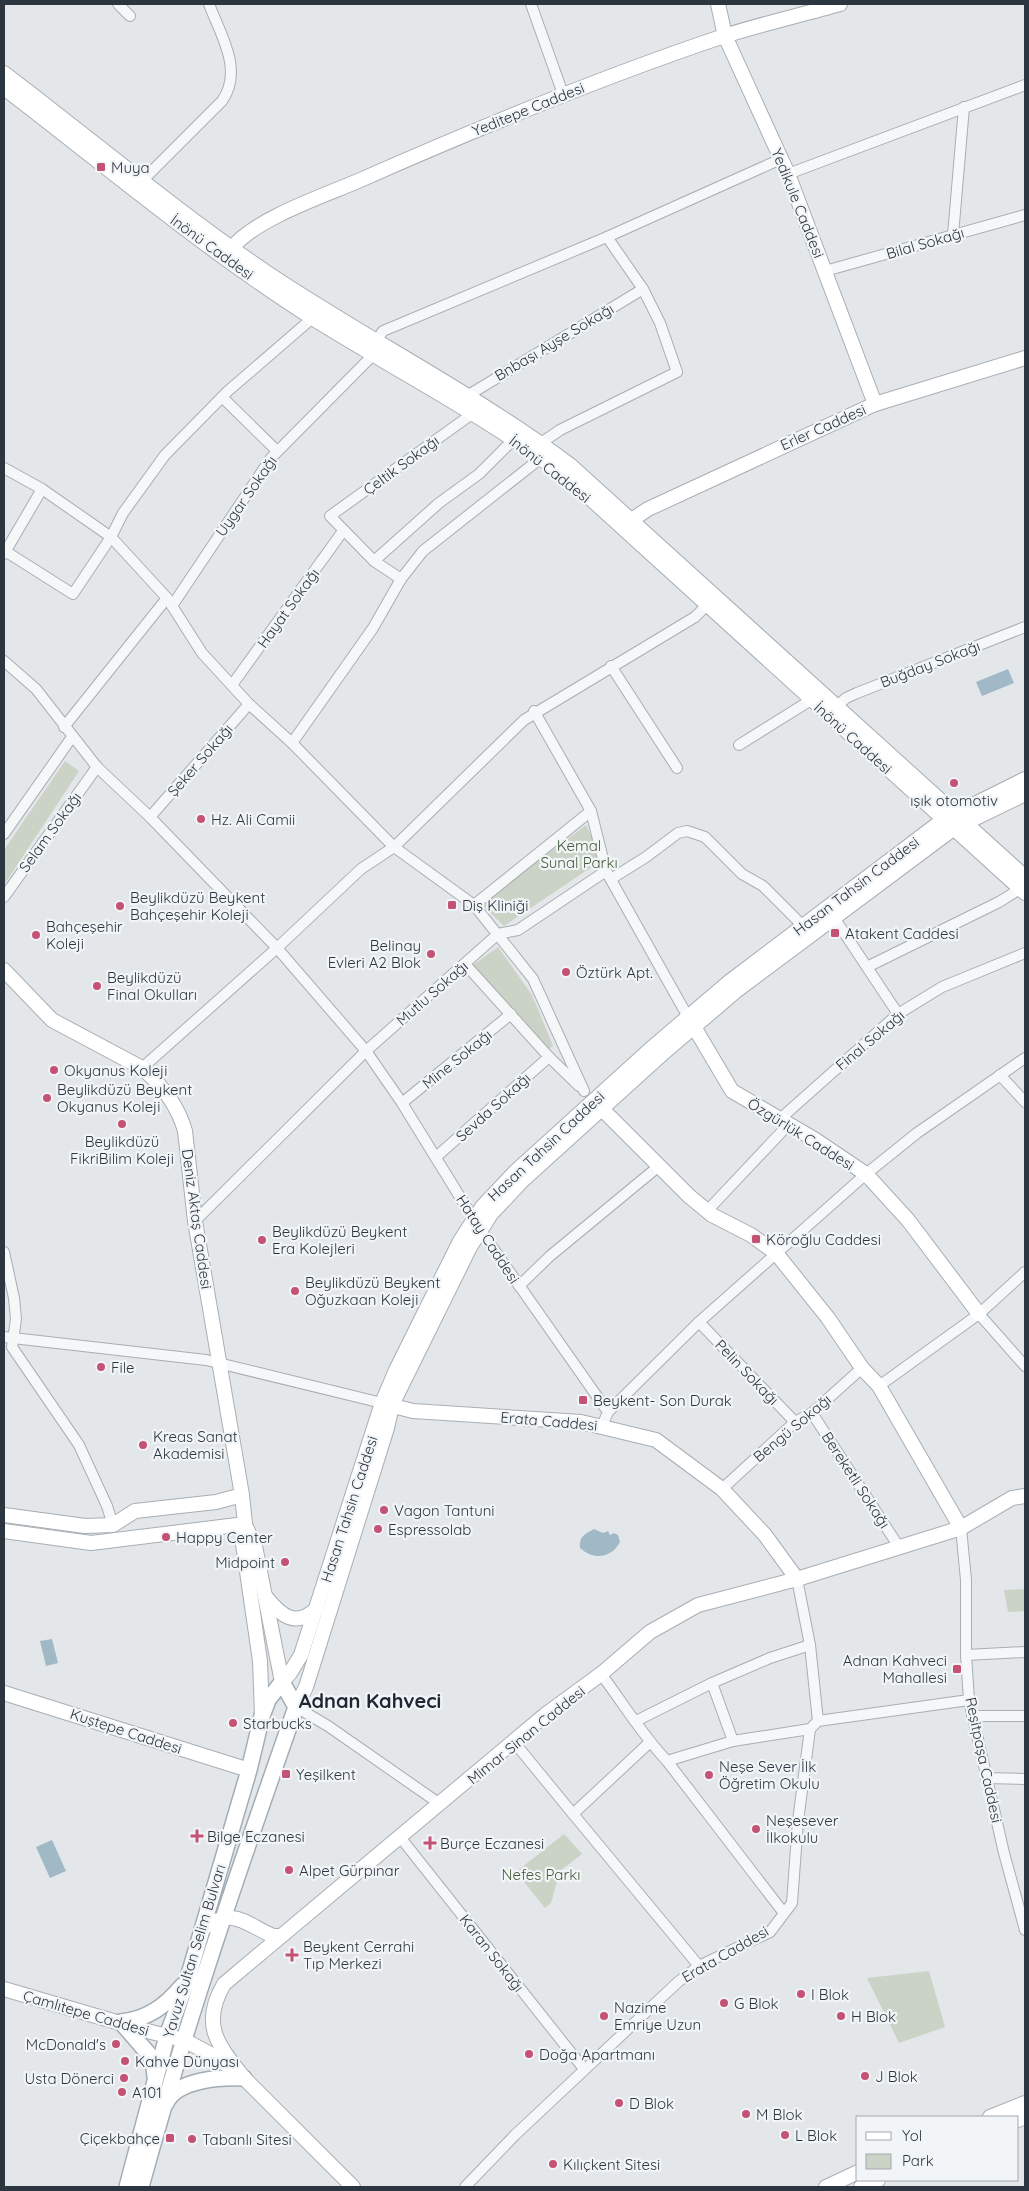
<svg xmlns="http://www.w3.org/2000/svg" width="1029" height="2191" font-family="Quicksand,sans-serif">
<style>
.green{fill:#cad3c5}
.water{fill:#a1b9c7}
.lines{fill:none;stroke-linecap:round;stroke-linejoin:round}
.street-casing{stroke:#a8aeb4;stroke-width:12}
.secondary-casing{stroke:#a8aeb4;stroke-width:16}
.primary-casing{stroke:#a3adb5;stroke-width:18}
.street{stroke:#f5f7f8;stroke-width:10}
.secondary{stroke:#fff;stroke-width:14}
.primary{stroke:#fff;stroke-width:15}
.poi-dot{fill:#c45274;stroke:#f2f5f7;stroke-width:2}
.labels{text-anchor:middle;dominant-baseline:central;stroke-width:4.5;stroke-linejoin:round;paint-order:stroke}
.street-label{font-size:15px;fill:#2c3641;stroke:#f2f5f7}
.poi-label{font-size:15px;fill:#2c3641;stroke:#f2f5f7;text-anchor:start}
.park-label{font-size:15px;fill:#455b3a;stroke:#f2f5f7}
.district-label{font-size:20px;font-weight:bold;fill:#1e2732;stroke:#f2f5f7}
</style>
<rect width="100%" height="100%" fill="#e3e7ea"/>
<g class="green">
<polygon points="65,761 79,771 4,885 4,850"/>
<polygon points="586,825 602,860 504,926 481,904"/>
<polygon points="498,947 532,995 553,1046 549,1049 473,965"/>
<polygon points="1025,1589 1025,1611 1008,1612 1004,1590"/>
<polygon points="564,1834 582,1854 560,1871 551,1903 545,1908 516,1872"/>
<polygon points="929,1971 945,2027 899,2043 867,1978"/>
</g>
<g class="water">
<polygon points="1008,669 1014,683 982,696 976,682"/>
<path d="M594,1529L603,1533L608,1531L610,1535L614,1533L618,1535L620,1542C611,1559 593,1560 580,1548C579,1536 585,1534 594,1529Z"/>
<polygon points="52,1639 58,1663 46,1666 40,1641"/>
<polygon points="52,1840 66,1871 50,1878 36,1847"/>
</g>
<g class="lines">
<defs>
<g id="street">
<polyline points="118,4 130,16"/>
<polyline points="531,4 563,94"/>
<polyline points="788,174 1025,85"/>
<path d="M143,180L222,101C244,70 220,34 209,4"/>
<polyline points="953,235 964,107"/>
<polyline points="825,271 1025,215"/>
<polyline points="376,341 383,331 607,237 781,159"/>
<polyline points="467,396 643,289"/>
<polyline points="222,397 277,451"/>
<polyline points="541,443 560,430 677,372 660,323 643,289 607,237"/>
<polyline points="4,468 42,489 111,537 167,598 202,653 249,704 292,743 394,847 474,905 533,979 584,1091"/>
<polyline points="5,551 73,594 111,537 123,513 165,455 228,391 316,315"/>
<polyline points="4,554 42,489"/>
<polyline points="374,561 439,503 479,474 514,439"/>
<polyline points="401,579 423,551 541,458"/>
<polyline points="172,606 271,458 374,354"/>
<polyline points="4,661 36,689 97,767 150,817 277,948 366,1051 402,1103 481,1231 608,1412 602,1426"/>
<polyline points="611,666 677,768"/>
<polyline points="232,685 343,531"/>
<polyline points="837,706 846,698 857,693 1025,627"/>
<polyline points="534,711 591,811 606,871 688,1017"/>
<polyline points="64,727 167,598"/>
<polyline points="292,743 373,628 401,579 374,561 330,516 472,414"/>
<polyline points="739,745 811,700"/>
<polyline points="150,817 249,704"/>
<polyline points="4,834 72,737"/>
<polyline points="611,879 646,857 678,833 687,831 705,837 742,874 763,886 803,926"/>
<polyline points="4,897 97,767"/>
<polyline points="474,905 591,811"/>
<polyline points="835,919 898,1014"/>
<polyline points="498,934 518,930 606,871"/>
<polyline points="465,964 549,1057 579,1086"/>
<polyline points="867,967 999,902 1020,889"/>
<polyline points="142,1068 277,948 361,869 394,847 524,720 695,617 706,606"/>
<polyline points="1000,1075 1025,1102"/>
<polyline points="402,1103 511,1014"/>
<polyline points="780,1119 898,1014 942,987 1025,953"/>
<polyline points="436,1157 549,1057"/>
<polyline points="707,1211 789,1124"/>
<polyline points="195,1221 366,1051 498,934"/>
<polyline points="4,1252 14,1298 16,1319 12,1347 79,1445 107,1506 113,1525"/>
<polyline points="519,1286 550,1256 659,1166"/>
<polyline points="979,1314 1025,1366"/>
<polyline points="699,1322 795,1422"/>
<polyline points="4,1337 206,1360 382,1403"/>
<polyline points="879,1386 979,1314 1025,1272"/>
<polyline points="608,1412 699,1322 866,1174 917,1133 1025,1058"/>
<polyline points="812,1413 899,1547"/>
<polyline points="722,1489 795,1422 812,1413 862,1368"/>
<polyline points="961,1528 966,1580 966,1655 969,1700 1004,1853 1025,1930"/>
<polyline points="797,1579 810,1645 818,1721"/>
<polyline points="966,1655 1025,1652"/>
<path d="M601,1674C623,1703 642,1735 667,1761L733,1741L810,1729L818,1721L969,1700"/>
<polyline points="712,1683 770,1658 810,1645"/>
<polyline points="296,1707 328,1726 440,1804"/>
<polyline points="972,1716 1025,1716"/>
<polyline points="636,1721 712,1683 733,1741"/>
<polyline points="514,1742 573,1814 649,1743"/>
<polyline points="667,1761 783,1912"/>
<polyline points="986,1778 1025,1779"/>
<polyline points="573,1814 699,1966"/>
<polyline points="400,1837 584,2069"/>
<polyline points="465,2187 515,2135 678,1982 699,1966 770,1932 792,1903 798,1821 810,1729"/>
</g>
<g id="secondary">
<polyline points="718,4 725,36 788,174 875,404"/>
<path d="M4,73C91,139 176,211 266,272C366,339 474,393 570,465L1025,877"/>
<path d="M4,88C106,166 205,250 314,319C399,372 490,418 570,480L1025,893"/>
<path d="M232,248C255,219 323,196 358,181C478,128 599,78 724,36C762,24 801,15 840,4"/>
<polyline points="624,525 648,509 875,404 1025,358"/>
<path d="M4,970L52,1020L142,1068C162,1085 178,1106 185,1131L195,1221L242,1495L245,1524L243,1544L260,1661L262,1715"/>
<polyline points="690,1020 732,1091 814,1139 866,1174 908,1220 979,1314"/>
<polyline points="596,1103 689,1196 712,1215 751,1235 776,1253 828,1318 862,1368 879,1386 961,1528"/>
<polyline points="385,1404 413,1411 581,1422 656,1440 722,1489 765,1535 797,1579"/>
<polyline points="4,1515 85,1526 113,1525 135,1511 216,1502 242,1495"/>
<polyline points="245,1525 255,1546 282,1682"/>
<polyline points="4,1531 91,1543 245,1524"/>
<path d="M266,1597C281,1616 296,1628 316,1609"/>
<polyline points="282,1682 290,1673 301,1655 382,1403 396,1370 460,1241 482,1207 515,1172 654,1046 729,982 943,820 1025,779"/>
<polyline points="4,1693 249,1770"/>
<polyline points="296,1707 306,1687 387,1428 392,1405 470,1247 491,1214 523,1180 661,1055 736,991 953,829 1025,794"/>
<path d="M202,1929C234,1907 242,1922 273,1936H279"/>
<polyline points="4,1989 147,2031 184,2040 214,2056 232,2069"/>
<polyline points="990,2117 1025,2103"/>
<polyline points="1018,2120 1025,2117"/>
<path d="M353,2187L244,2078C218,2045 200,2025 224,1984L545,1715L601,1674L650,1632L698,1605L797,1579L961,1528L1012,1498L1025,1496"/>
<polyline points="826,2187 858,2172"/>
<polyline points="861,2187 878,2180"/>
</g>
<g id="primary">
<path d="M121,2022C148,2019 165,2006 182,1986"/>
<polyline points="121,2022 153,2059 155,2076"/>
<path d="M166,2103C177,2079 222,2077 244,2078"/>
<path d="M127,2187L167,2036L187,1981L249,1770L262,1716L268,1700L282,1682L296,1707C240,1866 185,2025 141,2187"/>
</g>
</defs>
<use href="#street" class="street-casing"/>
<use href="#secondary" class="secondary-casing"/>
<use href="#primary" class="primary-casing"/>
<use href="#street" class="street"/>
<use href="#secondary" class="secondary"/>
<use href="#primary" class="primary"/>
</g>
<g class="poi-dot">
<rect x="96" y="162" width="10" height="10" rx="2.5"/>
<circle cx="954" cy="783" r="5"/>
<circle cx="201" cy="819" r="5"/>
<rect x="447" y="900" width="10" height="10" rx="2.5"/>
<circle cx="120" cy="906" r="5"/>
<rect x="830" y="928" width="10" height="10" rx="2.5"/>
<circle cx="36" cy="935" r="5"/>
<circle cx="431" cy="954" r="5"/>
<circle cx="566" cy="972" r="5"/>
<circle cx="97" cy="986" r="5"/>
<circle cx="54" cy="1070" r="5"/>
<circle cx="47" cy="1098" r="5"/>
<circle cx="122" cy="1124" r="5"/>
<rect x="751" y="1234" width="10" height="10" rx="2.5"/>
<circle cx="262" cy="1240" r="5"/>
<circle cx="295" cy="1291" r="5"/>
<circle cx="101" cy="1367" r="5"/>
<rect x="578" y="1395" width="10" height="10" rx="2.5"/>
<circle cx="143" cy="1445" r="5"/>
<circle cx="384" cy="1510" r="5"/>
<circle cx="378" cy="1529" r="5"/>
<circle cx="166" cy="1537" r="5"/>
<circle cx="285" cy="1562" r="5"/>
<rect x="952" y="1664" width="10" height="10" rx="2.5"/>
<circle cx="233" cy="1723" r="5"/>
<rect x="281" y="1769" width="10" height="10" rx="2.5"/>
<circle cx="709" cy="1775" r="5"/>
<circle cx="756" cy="1829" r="5"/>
<path d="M194.5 1828.5h5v5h5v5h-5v5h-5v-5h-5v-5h5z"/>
<path d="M427.5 1835.5h5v5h5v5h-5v5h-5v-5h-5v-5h5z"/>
<circle cx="289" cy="1870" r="5"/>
<path d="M289.5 1947.5h5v5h5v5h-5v5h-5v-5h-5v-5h5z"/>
<circle cx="801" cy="1994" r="5"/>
<circle cx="724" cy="2003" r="5"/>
<circle cx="604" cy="2016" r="5"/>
<circle cx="841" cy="2016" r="5"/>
<circle cx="116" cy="2044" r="5"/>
<circle cx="529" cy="2054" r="5"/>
<circle cx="125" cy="2061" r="5"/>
<circle cx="865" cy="2076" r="5"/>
<circle cx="124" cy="2078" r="5"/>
<circle cx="122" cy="2092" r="5"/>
<circle cx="619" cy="2103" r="5"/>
<circle cx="746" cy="2114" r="5"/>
<circle cx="785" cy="2135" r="5"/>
<rect x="165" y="2133" width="10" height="10" rx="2.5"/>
<circle cx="192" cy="2139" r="5"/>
<circle cx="553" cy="2164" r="5"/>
</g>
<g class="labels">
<g class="street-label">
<text transform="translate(528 109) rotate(-22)">Yeditepe Caddesi</text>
<text transform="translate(798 203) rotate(68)">Yedikule Caddesi</text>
<text transform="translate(925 243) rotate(-16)">Bilal Sokağı</text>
<text transform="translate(212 247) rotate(36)">İnönü Caddesi</text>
<text transform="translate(554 342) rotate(-31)">Bnbaşı Ayşe Sokağı</text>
<text transform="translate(823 427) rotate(-24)">Erler Caddesi</text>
<text transform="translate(401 465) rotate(-36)">Çeltik Sokağı</text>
<text transform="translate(550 469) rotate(38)">İnönü Caddesi</text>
<text transform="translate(246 496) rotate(-55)">Uygar Sokağı</text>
<text transform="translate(288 608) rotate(-54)">Hayat Sokağı</text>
<text transform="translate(930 664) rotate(-21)">Buğday Sokağı</text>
<text transform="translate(853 738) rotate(42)">İnönü Caddesi</text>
<text transform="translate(200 760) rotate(-49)">Şeker Sokağı</text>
<text transform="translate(50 832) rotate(-54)">Selam Sokağı</text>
<text transform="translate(856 886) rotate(-37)">Hasan Tahsin Caddesi</text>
<text transform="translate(432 993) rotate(-41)">Mutlu Sokağı</text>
<text transform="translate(870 1040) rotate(-40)">Final Sokağı</text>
<text transform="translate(457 1059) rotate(-39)">Mine Sokağı</text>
<text transform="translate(493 1107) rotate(-42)">Sevda Sokağı</text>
<text transform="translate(801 1134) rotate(32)">Özgürlük Caddesi</text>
<text transform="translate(546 1146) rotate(-43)">Hasan Tahsin Caddesi</text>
<text transform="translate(197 1219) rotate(82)">Deniz Aktaş Caddesi</text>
<text transform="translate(488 1239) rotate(57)">Hatay Caddesi</text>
<text transform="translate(747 1372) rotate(46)">Pelin Sokağı</text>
<text transform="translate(549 1421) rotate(5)">Erata Caddesi</text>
<text transform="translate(792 1428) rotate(-40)">Bengü Sokağı</text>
<text transform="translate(856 1480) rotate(57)">Bereketli Sokağı</text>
<text transform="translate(349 1509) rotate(-72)">Hasan Tahsin Caddesi</text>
<text transform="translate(126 1731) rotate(18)">Kuştepe Caddesi</text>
<text transform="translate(526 1735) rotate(-39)">Mimar Sinan Caddesi</text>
<text transform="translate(984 1760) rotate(78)">Reşitpaşa Caddesi</text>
<text transform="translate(194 1951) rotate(-73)">Yavuz Sultan Selim Bulvarı</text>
<text transform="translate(492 1953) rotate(52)">Karan Sokağı</text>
<text transform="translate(725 1954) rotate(-30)">Erata Caddesi</text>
<text transform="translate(86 2013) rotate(16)">Çamlıtepe Caddesi</text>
</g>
<g class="poi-label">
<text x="111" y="167">Muya</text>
<text x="954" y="800" text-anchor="middle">ışık otomotiv</text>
<text x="211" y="819">Hz. Ali Camii</text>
<text x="130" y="897">Beylikdüzü Beykent<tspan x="130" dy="17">Bahçeşehir Koleji</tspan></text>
<text x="462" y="905">Diş Kliniği</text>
<text x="46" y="926">Bahçeşehir<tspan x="46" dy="17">Koleji</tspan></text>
<text x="845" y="933">Atakent Caddesi</text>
<text x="421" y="945" text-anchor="end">Belinay<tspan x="421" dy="17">Evleri A2 Blok</tspan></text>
<text x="576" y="972">Öztürk Apt.</text>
<text x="107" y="977">Beylikdüzü<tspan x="107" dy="17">Final Okulları</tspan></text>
<text x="64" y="1070">Okyanus Koleji</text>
<text x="57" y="1089">Beylikdüzü Beykent<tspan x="57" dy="17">Okyanus Koleji</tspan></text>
<text x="122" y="1141" text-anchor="middle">Beylikdüzü<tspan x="122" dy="17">FikriBilim Koleji</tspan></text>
<text x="272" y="1231">Beylikdüzü Beykent<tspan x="272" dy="17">Era Kolejleri</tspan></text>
<text x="766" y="1239">Köroğlu Caddesi</text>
<text x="305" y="1282">Beylikdüzü Beykent<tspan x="305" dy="17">Oğuzkaan Koleji</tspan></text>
<text x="111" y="1367">File</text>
<text x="593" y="1400">Beykent- Son Durak</text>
<text x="153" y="1436">Kreas Sanat<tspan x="153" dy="17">Akademisi</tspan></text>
<text x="394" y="1510">Vagon Tantuni</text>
<text x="388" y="1529">Espressolab</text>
<text x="176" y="1537">Happy Center</text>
<text x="275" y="1562" text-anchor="end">Midpoint</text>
<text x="947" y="1660" text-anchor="end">Adnan Kahveci<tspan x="947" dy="17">Mahallesi</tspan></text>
<text x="243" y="1723">Starbucks</text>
<text x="719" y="1766">Neşe Sever İlk<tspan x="719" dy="17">Öğretim Okulu</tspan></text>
<text x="296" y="1774">Yeşilkent</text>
<text x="766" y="1820">Neşesever<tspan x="766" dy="17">İlkokulu</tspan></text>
<text x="207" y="1836">Bilge Eczanesi</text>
<text x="440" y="1843">Burçe Eczanesi</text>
<text x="299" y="1870">Alpet Gürpınar</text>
<text x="303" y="1946">Beykent Cerrahi<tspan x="303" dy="17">Tıp Merkezi</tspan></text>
<text x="811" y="1994">I Blok</text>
<text x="734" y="2003">G Blok</text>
<text x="614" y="2007">Nazime<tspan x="614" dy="17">Emriye Uzun</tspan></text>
<text x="851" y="2016">H Blok</text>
<text x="106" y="2044" text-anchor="end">McDonald's</text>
<text x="539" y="2054">Doğa Apartmanı</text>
<text x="135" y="2061">Kahve Dünyası</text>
<text x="875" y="2076">J Blok</text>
<text x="114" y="2078" text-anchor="end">Usta Dönerci</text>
<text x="132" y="2092">A101</text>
<text x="629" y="2103">D Blok</text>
<text x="756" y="2114">M Blok</text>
<text x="795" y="2135">L Blok</text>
<text x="160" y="2138" text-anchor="end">Çiçekbahçe</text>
<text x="202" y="2139">Tabanlı Sitesi</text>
<text x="563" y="2164">Kılıçkent Sitesi</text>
</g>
<g class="park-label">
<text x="579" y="845">Kemal<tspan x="579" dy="17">Sunal Parkı</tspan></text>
<text x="541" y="1874">Nefes Parkı</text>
</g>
<g class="district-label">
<text x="370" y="1700">Adnan Kahveci</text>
</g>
</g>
<rect width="1029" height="2191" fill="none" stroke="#2c3641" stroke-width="10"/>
<rect x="856" y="2116" width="162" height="65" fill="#f2f5f7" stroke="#a3a9ae"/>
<rect x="866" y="2132" width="25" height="8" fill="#ffffff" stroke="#a3a9ae"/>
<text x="902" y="2141" font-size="15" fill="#2c3641">Yol</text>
<rect x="866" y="2154" width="25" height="15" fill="#cad3c5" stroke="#a3a9ae"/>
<text x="902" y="2166" font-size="15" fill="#2c3641">Park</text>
</svg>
